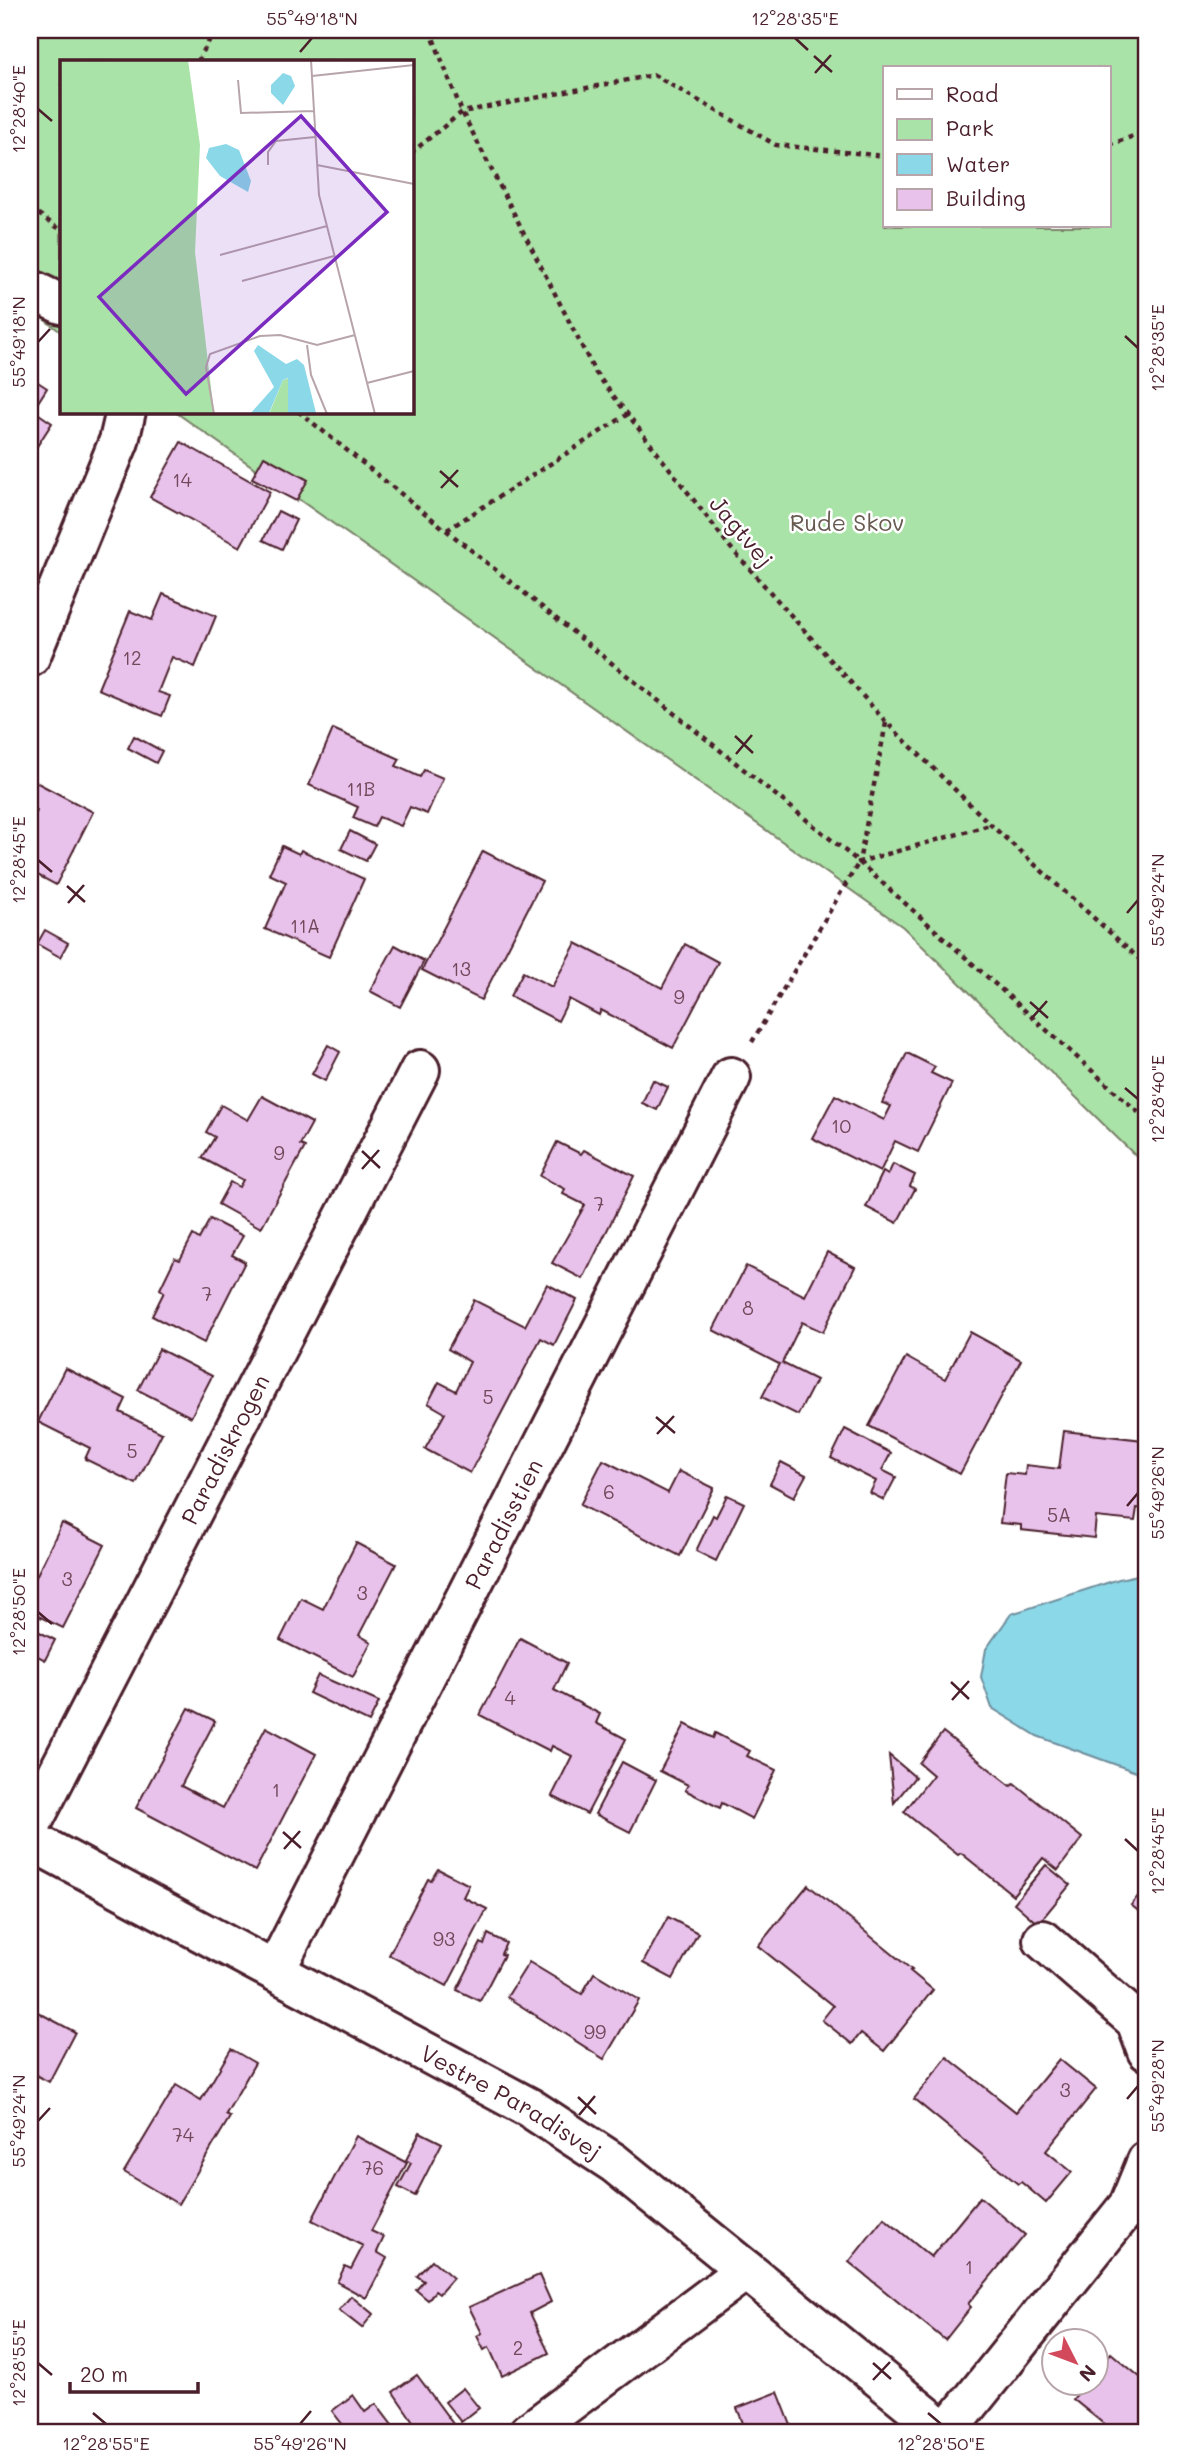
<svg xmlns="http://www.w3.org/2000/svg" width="1177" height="2463" font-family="Mali,sans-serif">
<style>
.green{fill:#aae3a7;stroke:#7a8169;stroke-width:2;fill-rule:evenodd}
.water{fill:#8ad8e8;stroke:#708e9c;stroke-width:2}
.building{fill:#e9c2eb;stroke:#4a1f2b;stroke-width:2}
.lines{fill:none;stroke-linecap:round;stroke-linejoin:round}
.minor-casing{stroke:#4a1f2b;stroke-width:44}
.path{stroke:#4a1f2b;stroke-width:4.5;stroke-dasharray:5 5;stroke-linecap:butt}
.minor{stroke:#fff;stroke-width:38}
.ticks{fill:none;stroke:#4a1f2b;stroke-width:2.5}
.labels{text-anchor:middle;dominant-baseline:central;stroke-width:5;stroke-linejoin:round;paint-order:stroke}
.number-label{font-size:19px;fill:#72485b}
.park-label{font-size:23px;fill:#675a50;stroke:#fff}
.street-label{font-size:23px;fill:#4a1f2b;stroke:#fff}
.inset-road{fill:none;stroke:#b7a5aa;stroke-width:2}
.view{fill:#7b2cbf;fill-opacity:0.15;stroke:#7b2cbf;stroke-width:3.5}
.inset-edge{fill:none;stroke:#4a1f2b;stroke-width:3.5}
.neatline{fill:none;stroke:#4a1f2b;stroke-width:2.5}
.ticks-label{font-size:18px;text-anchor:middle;fill:#4a1f2b}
</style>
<rect width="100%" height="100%" fill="#fff"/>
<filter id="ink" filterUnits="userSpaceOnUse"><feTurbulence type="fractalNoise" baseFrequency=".0143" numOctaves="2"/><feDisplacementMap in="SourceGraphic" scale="14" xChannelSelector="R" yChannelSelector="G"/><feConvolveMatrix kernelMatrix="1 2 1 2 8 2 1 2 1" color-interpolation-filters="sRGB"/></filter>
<g filter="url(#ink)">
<path class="green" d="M30,30H1147V1167L903,927L174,411H411V61H61V332L30,309ZM885,68H1109V226H885Z"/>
<polygon class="water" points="1147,1573 1147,1776 1037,1736 992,1708 981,1677 986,1649 1011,1614 1119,1579"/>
<g class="building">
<polygon points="30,377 47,388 33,410 52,423 30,457"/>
<polygon points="181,442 270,492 240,547 150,497"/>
<polygon points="264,456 308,480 296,501 252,478"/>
<polygon points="278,511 296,520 282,549 263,540"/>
<polygon points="163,594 216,616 195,667 172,657 158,692 170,696 162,716 98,689 130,611 152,620"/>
<polygon points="333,729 400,759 396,766 420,777 424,770 443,778 427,814 410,807 401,826 379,817 374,827 353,818 358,807 309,785"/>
<polygon points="134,736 162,751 156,763 128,748"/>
<polygon points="30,779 93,812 56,885 30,871 30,824 37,811 30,808"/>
<polygon points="350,831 375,844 366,861 341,849"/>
<polygon points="282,846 299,854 301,850 364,879 329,957 265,929 286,882 269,874"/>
<polygon points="483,851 542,881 481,1000 422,970"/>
<polygon points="45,930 68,943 60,957 37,944"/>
<polygon points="576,943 662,988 685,944 718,962 673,1048 601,1010 599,1015 569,999 558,1021 510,996 523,972 552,987"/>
<polygon points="395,945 424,961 400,1007 370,991"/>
<polygon points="328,1045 340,1052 325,1081 312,1074"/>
<polygon points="907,1053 935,1067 931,1073 952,1083 918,1152 895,1141 880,1172 812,1138 835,1095 884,1120 891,1106 882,1103"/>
<polygon points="653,1080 668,1087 657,1110 642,1103"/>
<polygon points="262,1096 312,1123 300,1145 305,1147 261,1228 218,1204 230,1182 239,1187 243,1180 202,1158 215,1137 206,1132 221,1105 248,1120"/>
<polygon points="557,1142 581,1154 584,1150 634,1176 583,1279 552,1263 585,1205 563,1194 565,1189 540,1176"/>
<polygon points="893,1164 915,1175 910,1186 915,1189 897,1223 866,1207 883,1172 888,1175"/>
<polygon points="210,1219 243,1236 232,1255 245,1262 204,1343 152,1316 164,1292 160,1289 175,1258 180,1260 193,1235 199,1239"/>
<polygon points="827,1252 855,1267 823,1332 802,1322 782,1363 816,1380 798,1415 762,1397 779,1364 713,1330 746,1266 805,1296"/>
<polygon points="547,1284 577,1300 554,1345 541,1338 470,1473 425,1449 445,1413 428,1403 439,1382 456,1391 470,1362 448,1349 474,1300 525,1326"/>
<polygon points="970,1332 1021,1360 960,1474 869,1426 906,1357 945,1379"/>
<polygon points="159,1349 212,1376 191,1417 138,1390"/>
<polygon points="65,1368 126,1399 120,1412 162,1433 136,1484 85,1459 90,1448 38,1422"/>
<polygon points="845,1429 891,1453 882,1470 896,1477 884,1500 870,1493 876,1481 831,1458"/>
<polygon points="1064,1431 1143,1440 1142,1453 1147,1453 1147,1509 1137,1508 1135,1521 1096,1517 1094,1538 1021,1530 1021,1525 1000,1523 1006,1473 1025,1475 1026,1465 1059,1469"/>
<polygon points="603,1460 668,1493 679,1471 714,1488 680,1556 580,1505"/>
<polygon points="781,1462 806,1475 794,1497 770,1484"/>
<polygon points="727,1495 744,1503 716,1561 696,1551 713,1515 716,1517"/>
<polygon points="62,1523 105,1545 63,1628 30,1612 30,1589"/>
<polygon points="356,1543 396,1564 359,1635 371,1642 353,1677 280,1640 301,1598 323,1609"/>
<polygon points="30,1627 55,1640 45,1660 30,1652"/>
<polygon points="520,1638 567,1663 554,1690 600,1714 596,1723 626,1739 587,1814 552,1796 572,1756 552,1746 550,1751 480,1715"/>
<polygon points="318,1675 379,1702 369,1722 309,1693"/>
<polygon points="189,1708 215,1721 181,1786 223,1808 266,1727 316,1754 255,1871 136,1808"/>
<polygon points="685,1724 713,1738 715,1733 750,1751 747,1756 776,1770 752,1819 722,1803 720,1808 685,1790 688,1785 660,1771"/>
<polygon points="943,1732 1011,1786 1014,1783 1082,1838 1058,1870 1043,1858 1013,1895 961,1853 958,1855 904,1812 933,1775 919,1763"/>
<polygon points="889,1755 915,1777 894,1803"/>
<polygon points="622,1762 656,1780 630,1832 595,1814"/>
<polygon points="1046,1865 1070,1885 1038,1924 1014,1903"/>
<polygon points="438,1869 469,1885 463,1897 487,1909 447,1986 389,1955 428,1879 431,1880"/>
<polygon points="808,1885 912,1970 910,1971 933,1990 884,2051 861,2033 852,2044 822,2020 833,2006 758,1946"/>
<polygon points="1147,1885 1147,1918 1131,1905"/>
<polygon points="668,1917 698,1933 673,1979 643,1963"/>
<polygon points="488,1934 506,1943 501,1954 504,1955 480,2001 457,1990 481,1943 484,1945"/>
<polygon points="529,1962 582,1994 594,1973 639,2000 604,2059 507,1997"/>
<polygon points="30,2008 75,2032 49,2082 30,2072"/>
<polygon points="231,2049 255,2063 226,2114 230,2117 178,2204 124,2172 176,2085 201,2100"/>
<polygon points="947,2057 1016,2112 1059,2059 1096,2089 1046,2151 1072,2172 1046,2203 1021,2182 1018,2184 914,2099"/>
<polygon points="420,2132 442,2143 415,2196 398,2187 411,2163 406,2160"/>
<polygon points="356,2136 407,2163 371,2231 384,2237 377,2252 387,2258 366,2298 337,2282 345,2266 351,2269 363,2246 312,2220"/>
<polygon points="980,2197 1025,2235 968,2304 971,2307 945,2340 849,2262 884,2218 931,2257"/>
<polygon points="432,2260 453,2278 439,2294 435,2291 428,2300 416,2290 424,2281 417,2276"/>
<polygon points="539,2275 551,2302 530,2313 549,2353 502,2376 489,2347 484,2350 477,2336 482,2333 469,2307"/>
<polygon points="351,2296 373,2314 362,2328 339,2310"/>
<polygon points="1111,2353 1147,2383 1147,2433 1115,2433 1073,2399 1087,2382 1096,2382 1096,2371"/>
<polygon points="417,2375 453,2424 451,2426 456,2433 421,2433 393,2392"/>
<polygon points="463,2388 479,2408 461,2422 445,2402"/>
<polygon points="778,2392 794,2433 747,2433 737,2408"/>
<polygon points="353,2395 365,2412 376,2404 398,2433 340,2433 346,2429 332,2411"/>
</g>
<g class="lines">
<defs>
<g id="minor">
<polyline points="30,289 61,304"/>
<polyline points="30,657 119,441 126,411"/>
<path id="s1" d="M30,1827L420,1070"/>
<path id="s2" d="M30,1840L530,2108L614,2163L947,2433"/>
<polyline points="1043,1940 1136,2021 1147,2051"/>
<path id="s3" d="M275,1971L731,1077"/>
<polyline points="528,2433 746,2270"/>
<polyline points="946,2433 1129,2205 1147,2161"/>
</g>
</defs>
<use href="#minor" class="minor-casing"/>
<g class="path">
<polyline points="430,30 462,112 595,372 730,547 886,722 991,825 1147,966"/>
<polyline points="198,61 215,30"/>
<polyline points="1109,145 1147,131"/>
<polyline points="411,153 462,112 654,75 776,145 885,156"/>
<polyline points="30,208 61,230"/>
<polyline points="298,411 859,862 1147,1120"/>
<polyline points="447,530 628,414"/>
<polyline points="886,723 859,862 990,825"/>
<polyline points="752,1042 859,862"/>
</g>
<use href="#minor" class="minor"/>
</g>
</g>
<path class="ticks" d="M795,38L808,50M300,52L312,38M814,56L832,72M815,73L831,55M38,109L52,121M1125,336L1138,348M38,342L50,329M440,471L458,487M441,488L458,470M735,736L753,753M736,754L752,735M38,860L52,872M67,886L85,902M68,903L84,885M1127,913L1138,900M1030,1002L1048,1018M1031,1019L1047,1001M1125,1088L1138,1099M362,1151L380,1168M362,1169L379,1150M656,1417L675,1433M657,1434L674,1416M1127,1506L1138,1493M38,1612L52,1624M951,1682L969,1699M952,1700L969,1681M283,1832L301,1848M1125,1839L1138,1851M284,1849L300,1831M578,2097L596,2114M1127,2099L1138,2086M579,2115L595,2096M38,2121L50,2108M38,2363L52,2375M873,2363L891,2379M873,2380L890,2362M93,2413L106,2424M928,2413L941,2424M300,2424L311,2411"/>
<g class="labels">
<g class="number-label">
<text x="182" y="479">14</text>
<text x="132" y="657">12</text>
<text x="361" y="788">11B</text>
<text x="305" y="925">11A</text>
<text x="461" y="968">13</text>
<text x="679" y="996">9</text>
<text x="841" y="1125">10</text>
<text x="279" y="1152">9</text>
<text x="599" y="1203">7</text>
<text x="207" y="1293">7</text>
<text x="748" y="1307">8</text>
<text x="488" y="1396">5</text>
<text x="132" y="1450">5</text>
<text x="609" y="1491">6</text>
<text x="1059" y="1514">5A</text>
<text x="67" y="1578">3</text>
<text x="362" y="1592">3</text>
<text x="510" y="1697">4</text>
<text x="276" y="1789">1</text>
<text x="444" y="1938">93</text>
<text x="595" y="2031">99</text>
<text x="1065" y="2089">3</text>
<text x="183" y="2134">74</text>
<text x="373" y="2167">76</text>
<text x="969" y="2266">1</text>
<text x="518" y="2347">2</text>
</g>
<g class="park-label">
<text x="847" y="522">Rude Skov</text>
</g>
<g class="street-label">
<text transform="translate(742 531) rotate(50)">Jagtvej</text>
<text stroke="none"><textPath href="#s1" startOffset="425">Paradiskrogen</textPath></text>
<text stroke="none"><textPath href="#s3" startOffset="502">Paradisstien</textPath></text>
<text stroke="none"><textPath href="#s2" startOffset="548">Vestre Paradisvej</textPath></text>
</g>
</g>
<g transform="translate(60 60)">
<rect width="354" height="354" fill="#fff"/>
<path d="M0,0H128L140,85L135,192L154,353H0ZM229,318L228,353L209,354L223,320Z" fill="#aae3a7"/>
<path d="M223,13L231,16L235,26L223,45L211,33V25ZM166,84L179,90L191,121L188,132L160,116L146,98L149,88ZM198,285L226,304L237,299L244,305L256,353H228V318L223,320L209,353H191L214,327L194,291Z" fill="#8ad8e8"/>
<path class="inset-road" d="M251,0L259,135L315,354M252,16L354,5M178,20L181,53L254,51M208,105V92L216,81L255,77M257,105L354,124M160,195L267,166M182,221L274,196M247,285L251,315L267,354M307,323L354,311M154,354L146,307L150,294L200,276L220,275L257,285L295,275"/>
<path class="view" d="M241,56L327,152L126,334L39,237Z"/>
<rect width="354" height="354" class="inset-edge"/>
</g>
<rect width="1177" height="2463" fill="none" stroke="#fff" stroke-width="77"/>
<rect x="883" y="66" width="228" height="161" fill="#ffffff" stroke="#b7a5aa" stroke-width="2"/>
<rect x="897" y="89" width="35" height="10" fill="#ffffff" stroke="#b7a5aa" stroke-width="2"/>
<text x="946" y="102" font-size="21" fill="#4a1f2b">Road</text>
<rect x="897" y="119" width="35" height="21" fill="#aae3a7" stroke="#b7a5aa" stroke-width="2"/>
<text x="946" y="136" font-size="21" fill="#4a1f2b">Park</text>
<rect x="897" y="154" width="35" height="21" fill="#8ad8e8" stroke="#b7a5aa" stroke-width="2"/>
<text x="946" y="172" font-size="21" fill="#4a1f2b">Water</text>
<rect x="897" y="189" width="35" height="21" fill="#e9c2eb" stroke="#b7a5aa" stroke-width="2"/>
<text x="946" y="206" font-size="21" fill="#4a1f2b">Building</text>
<g transform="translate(1075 2362) rotate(132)"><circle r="33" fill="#ffffff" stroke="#b7a5aa" stroke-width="2"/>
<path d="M0-5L12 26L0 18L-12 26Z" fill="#d1495b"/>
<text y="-10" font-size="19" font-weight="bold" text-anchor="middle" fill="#4a1f2b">N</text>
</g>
<path d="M70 2382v10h128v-10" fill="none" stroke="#4a1f2b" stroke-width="3.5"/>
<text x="80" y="2382" font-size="21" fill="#4a1f2b" stroke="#ffffff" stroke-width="5" paint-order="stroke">20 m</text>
<rect x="38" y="38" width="1100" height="2386" class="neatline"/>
<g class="ticks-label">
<text x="312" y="25">55°49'18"N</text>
<text x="795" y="25">12°28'35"E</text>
<text transform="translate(19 109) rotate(-90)" y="6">12°28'40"E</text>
<text transform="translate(19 342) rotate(-90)" y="6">55°49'18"N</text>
<text transform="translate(1158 348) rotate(-90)" y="6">12°28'35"E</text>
<text transform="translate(19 860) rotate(-90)" y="6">12°28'45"E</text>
<text transform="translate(1158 900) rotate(-90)" y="6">55°49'24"N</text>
<text transform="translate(1158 1099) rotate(-90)" y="6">12°28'40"E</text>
<text transform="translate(1158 1493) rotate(-90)" y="6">55°49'26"N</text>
<text transform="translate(19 1612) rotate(-90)" y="6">12°28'50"E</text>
<text transform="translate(1158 1851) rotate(-90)" y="6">12°28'45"E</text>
<text transform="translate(1158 2086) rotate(-90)" y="6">55°49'28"N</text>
<text transform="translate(19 2121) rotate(-90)" y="6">55°49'24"N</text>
<text transform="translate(19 2363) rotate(-90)" y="6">12°28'55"E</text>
<text x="106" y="2450">12°28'55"E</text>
<text x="300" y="2450">55°49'26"N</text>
<text x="941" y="2450">12°28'50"E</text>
</g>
</svg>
